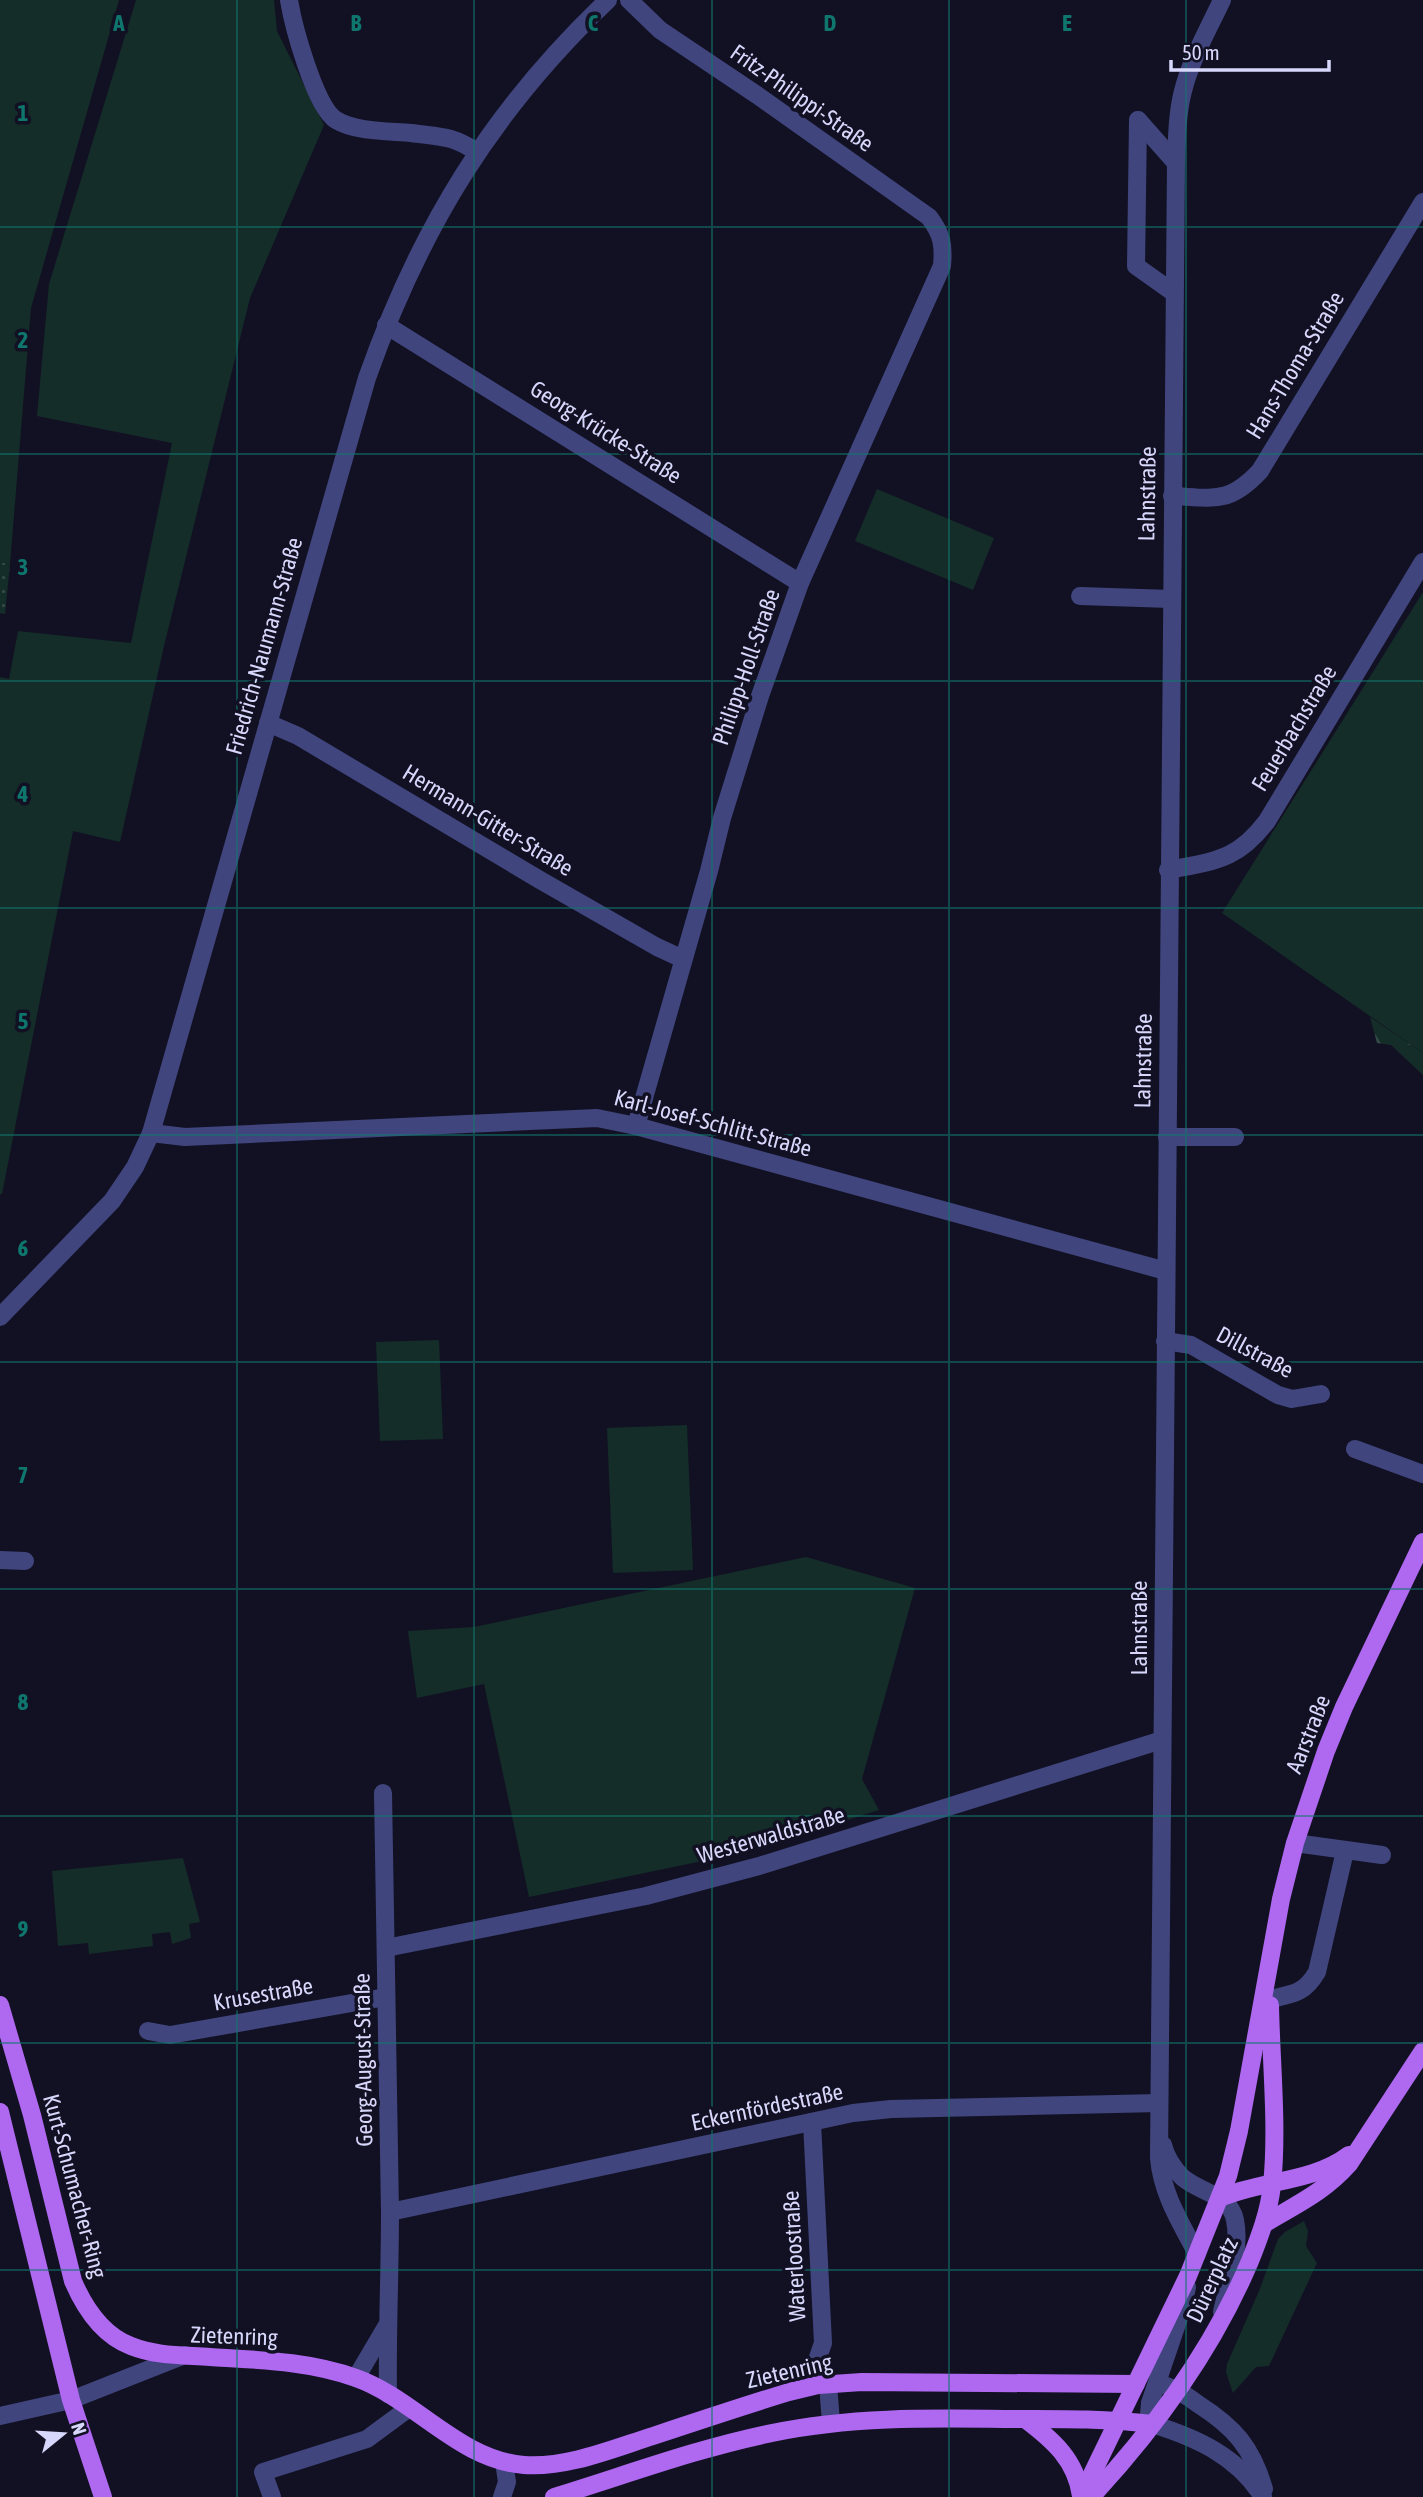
<svg xmlns="http://www.w3.org/2000/svg" width="1423" height="2497" font-family="'Asap Condensed',sans-serif">
<style>
.grass{fill:url(#grass-dots)}
.forest{fill:url(#forest-firs)}
.green{fill:#142d29}
.lines{fill:none;stroke-linecap:round;stroke-linejoin:round}
.minor{stroke:#40457e;stroke-width:18}
.major{stroke:#ae69f0;stroke-width:18}
.grid{fill:none;stroke:#0f766e;stroke-width:2;stroke-opacity:0.55}
.labels{text-anchor:middle;dominant-baseline:central;stroke-width:7;stroke-linejoin:round;paint-order:stroke}
.street-label{font-size:23px;fill:#d7d7fb;stroke:#121123}
.grid-label{font-size:23px;text-anchor:middle;font-weight:bold;fill:#0f766e;stroke:#121123;stroke-width:7;stroke-linejoin:round;paint-order:stroke}
</style>
<defs>
<pattern id="grass-dots" width="8" height="8" patternUnits="userSpaceOnUse" patternTransform="scale(1.75)"><rect width="8" height="8" fill="#142d29"/><path d="M2 2h.1M6 6h.1" fill="none" stroke="#354b49" stroke-width="1.8" stroke-linecap="round"/></pattern>
<pattern id="forest-firs" width="22" height="20" patternUnits="userSpaceOnUse" patternTransform="scale(1.75)"><rect width="22" height="20" fill="#142d29"/><path d="M5 1l3.5 6h-7zM16 11l3.5 6h-7z" fill="#354b49"/></pattern>
</defs>
<rect width="100%" height="100%" fill="#121123"/>
<polygon class="grass" points="0,562 10,564 5,614 0,613"/>
<polygon class="forest" points="1370,1017 1423,1053 1423,1075 1391,1045 1377,1043"/>
<g class="green">
<polygon points="0,0 119,0 31,308 10,564 0,562"/>
<polygon points="136,0 274,0 277,31 324,125 250,298 164,646 120,842 73,831 2,1194 0,1194 0,677 9,679 18,631 131,643 172,443 37,416 49,284"/>
<polygon points="877,489 994,538 973,590 855,541"/>
<polygon points="1423,592 1423,1053 1222,913"/>
<polygon points="439,1340 443,1439 380,1441 376,1342"/>
<polygon points="687,1425 693,1570 613,1573 607,1428"/>
<polygon points="806,1557 915,1588 862,1779 879,1810 741,1853 529,1897 484,1684 417,1698 408,1631 474,1627"/>
<polygon points="183,1858 200,1922 189,1924 191,1938 172,1944 170,1932 152,1934 153,1946 89,1954 88,1943 58,1946 52,1871"/>
<polygon points="1304,2221 1308,2231 1306,2246 1317,2263 1269,2366 1256,2367 1233,2393 1226,2372 1227,2364 1259,2291 1278,2239 1285,2232"/>
</g>
<g class="lines">
<g class="minor">
<path d="M289,0C293,25 315,107 336,120C356,132 388,131 411,133C441,137 451,135 477,152"/>
<path d="M629,0L660,30L757,95L929,217C942,234 944,245 942,266L800,583L760,696L722,818L709,871L636,1126"/>
<polyline points="1138,120 1136,266 1174,293"/>
<polyline points="1138,120 1176,163"/>
<polyline points="386,325 800,583"/>
<path d="M1172,496C1215,498 1229,504 1260,471L1423,202"/>
<polyline points="1080,596 1171,599"/>
<polyline points="268,723 298,736 540,880 657,947 683,959"/>
<path d="M1168,870C1214,861 1237,861 1267,821L1423,562"/>
<polyline points="151,1133 185,1137 597,1118 636,1126 1166,1271"/>
<polyline points="1167,1137 1235,1137"/>
<path d="M0,1317L112,1201L135,1167L151,1133L367,378C420,228 492,110 608,0"/>
<polyline points="1165,1341 1191,1345 1278,1395 1292,1399 1321,1394"/>
<polyline points="1355,1449 1423,1474"/>
<polyline points="0,1560 25,1561"/>
<path d="M383,1793L390,2212C390,2273 387,2333 388,2394"/>
<polyline points="1295,1843 1382,1855"/>
<polyline points="386,1948 646,1896 759,1866 1162,1740"/>
<path d="M1270,1999C1293,1994 1304,1994 1317,1972L1345,1851"/>
<polyline points="148,2031 170,2035 386,1997"/>
<polyline points="812,2122 823,2343 816,2363 818,2385"/>
<path d="M1163,2145C1166,2157 1173,2168 1182,2177C1200,2193 1230,2194 1235,2220C1241,2250 1228,2284 1222,2312"/>
<polyline points="390,2212 853,2113 891,2109 1159,2103"/>
<path d="M1197,2254C1181,2223 1162,2194 1159,2158L1176,163C1177,139 1177,114 1183,91C1191,59 1208,30 1222,0"/>
<path d="M1187,2287L1183,2306L1150,2403L1149,2415L1152,2424C1197,2438 1237,2456 1263,2497"/>
<polyline points="356,2378 386,2327"/>
<polyline points="828,2384 831,2423"/>
<path d="M1164,2385C1177,2389 1187,2396 1198,2404C1234,2427 1252,2447 1264,2489"/>
<polyline points="0,2416 71,2400 185,2355"/>
<polyline points="272,2497 263,2472 367,2439 409,2408"/>
<polyline points="502,2497 507,2482 504,2462"/>
</g>
<g class="major">
<path d="M0,2005L32,2115L73,2281C85,2309 102,2335 131,2346C156,2356 183,2355 210,2357C259,2360 309,2361 356,2378C415,2399 459,2460 524,2465C567,2468 612,2449 653,2436C698,2421 743,2406 789,2392L818,2385L862,2382L1136,2384"/>
<polyline points="0,2112 71,2400 103,2497"/>
<path d="M1220,2198C1261,2180 1312,2183 1349,2155"/>
<path d="M1264,2224C1297,2204 1323,2193 1349,2164L1423,2051"/>
<path d="M1025,2419C1053,2440 1076,2460 1081,2496"/>
<path d="M554,2497C626,2475 698,2448 772,2433C849,2417 926,2418 1004,2419C1053,2419 1103,2418 1152,2424"/>
<polyline points="1081,2497 1188,2276 1228,2176 1239,2131 1281,1899 1295,1843 1326,1751 1344,1707 1423,1542"/>
<path d="M1091,2497C1156,2427 1213,2349 1250,2261C1260,2236 1269,2212 1272,2185C1278,2128 1271,2062 1270,2005"/>
</g>
</g>
<path class="grid" d="M237,0V2497M474,0V2497M712,0V2497M949,0V2497M1186,0V2497M0,227H1423M0,454H1423M0,681H1423M0,908H1423M0,1135H1423M0,1362H1423M0,1589H1423M0,1816H1423M0,2043H1423M0,2270H1423"/>
<g class="labels">
<g class="street-label">
<text transform="translate(802 98) rotate(35)">Fritz-Philippi-Straße</text>
<text transform="translate(1295 365) rotate(-59)">Hans-Thoma-Straße</text>
<text transform="translate(606 432) rotate(32)">Georg-Krücke-Straße</text>
<text transform="translate(1147 494) rotate(-89)">Lahnstraße</text>
<text transform="translate(264 646) rotate(-74)">Friedrich-Naumann-Straße</text>
<text transform="translate(746 667) rotate(-71)">Philipp-Holl-Straße</text>
<text transform="translate(1294 728) rotate(-59)">Feuerbachstraße</text>
<text transform="translate(488 820) rotate(31)">Hermann-Gitter-Straße</text>
<text transform="translate(1143 1061) rotate(-89)">Lahnstraße</text>
<text transform="translate(713 1123) rotate(15)">Karl-Josef-Schlitt-Straße</text>
<text transform="translate(1255 1352) rotate(28)">Dillstraße</text>
<text transform="translate(1139 1628) rotate(-90)">Lahnstraße</text>
<text transform="translate(1308 1734) rotate(-68)">Aarstraße</text>
<text transform="translate(771 1835) rotate(-16)">Westerwaldstraße</text>
<text transform="translate(263 1994) rotate(-10)">Krusestraße</text>
<text transform="translate(363 2060) rotate(-91)">Georg-August-Straße</text>
<text transform="translate(767 2107) rotate(-12)">Eckernfördestraße</text>
<text transform="translate(75 2186) rotate(75)">Kurt-Schumacher-Ring</text>
<text transform="translate(794 2256) rotate(-93)">Waterloostraße</text>
<text transform="translate(1212 2280) rotate(-65)">Dürerplatz</text>
<text transform="translate(234 2336) rotate(2)">Zietenring</text>
<text transform="translate(789 2371) rotate(-13)">Zietenring</text>
</g>
</g>
<g class="grid-label">
<text x="119" y="31">A</text>
<text x="356" y="31">B</text>
<text x="593" y="31">C</text>
<text x="830" y="31">D</text>
<text x="1067" y="31">E</text>
<text x="23" y="121">1</text>
<text x="23" y="348">2</text>
<text x="23" y="575">3</text>
<text x="23" y="802">4</text>
<text x="23" y="1029">5</text>
<text x="23" y="1256">6</text>
<text x="23" y="1483">7</text>
<text x="23" y="1710">8</text>
<text x="23" y="1937">9</text>
</g>
<g transform="translate(63 2434) rotate(72)" stroke="#121123" stroke-width="5" paint-order="stroke">
<path d="M0-5L12 26L0 18L-12 26Z" fill="#d7d7fb"/>
<text y="-10" font-size="19" font-weight="bold" text-anchor="middle" fill="#d7d7fb">N</text>
</g>
<path d="M1171 60v10h158v-10" fill="none" stroke="#d7d7fb" stroke-width="3.5"/>
<text x="1182" y="60" font-size="21" fill="#d7d7fb" stroke="#121123" stroke-width="5" paint-order="stroke">50 m</text>
</svg>
